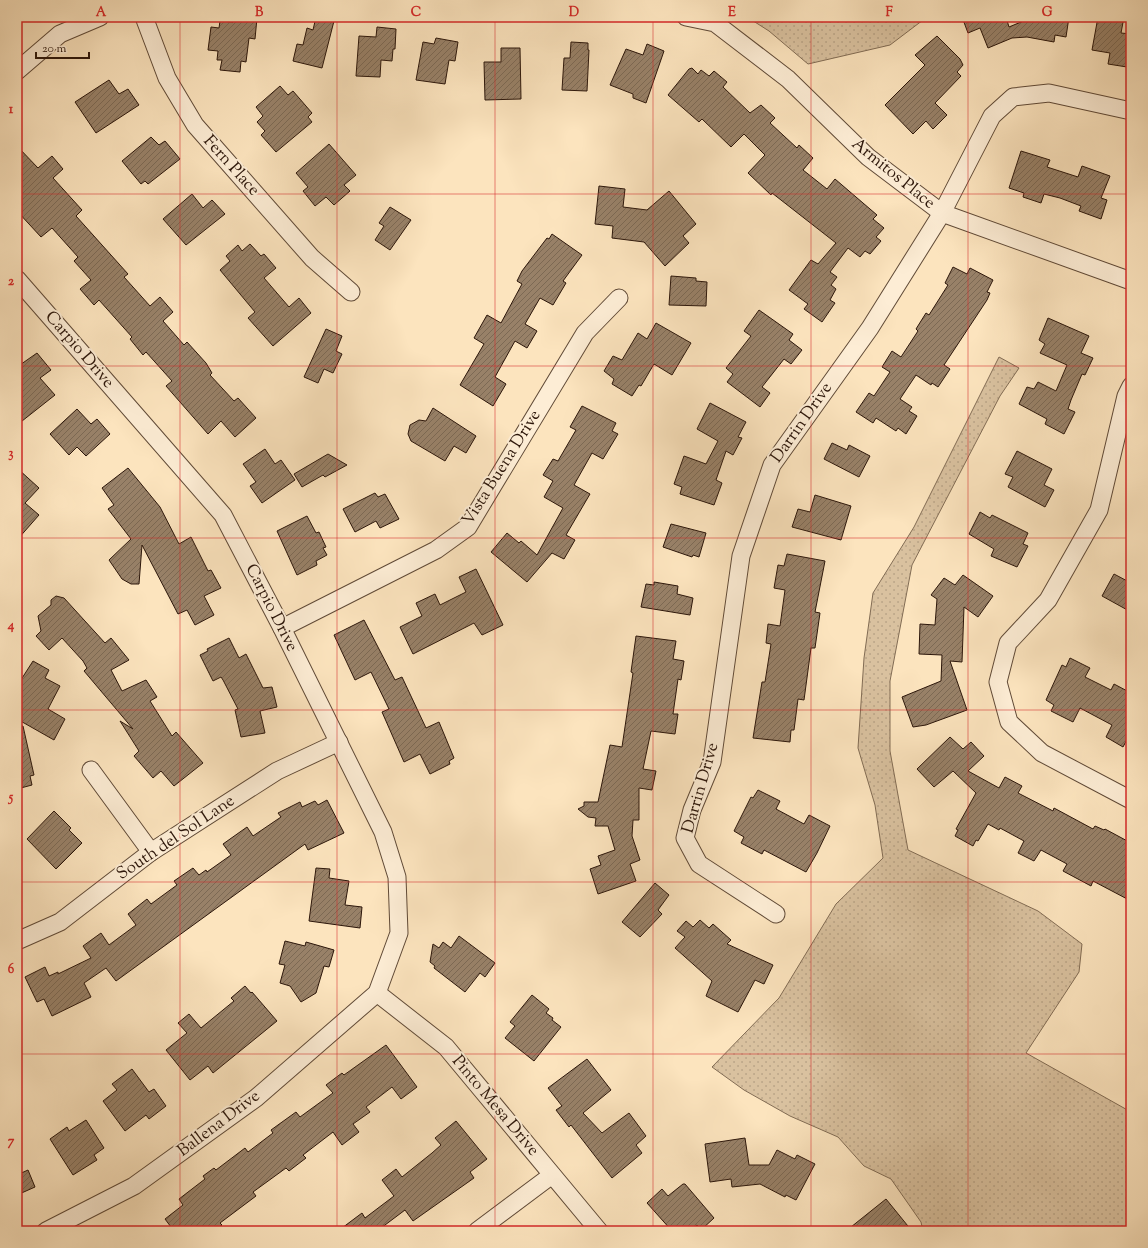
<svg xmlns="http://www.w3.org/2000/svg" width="1148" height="1248" font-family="'Sorts Mill Goudy',serif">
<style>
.grass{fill:url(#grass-dots);stroke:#826c54}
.building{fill:url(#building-hatch);stroke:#2c160a}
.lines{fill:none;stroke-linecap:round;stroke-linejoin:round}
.street-casing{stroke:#604a37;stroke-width:19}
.street{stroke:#fdedd5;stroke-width:17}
.grid{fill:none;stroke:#d62828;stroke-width:1;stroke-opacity:0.55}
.labels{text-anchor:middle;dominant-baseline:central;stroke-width:4;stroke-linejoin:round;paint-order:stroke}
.street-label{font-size:17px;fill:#2c160a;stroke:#fdedd5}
.neatline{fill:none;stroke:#d62828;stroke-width:1.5}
.grid-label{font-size:13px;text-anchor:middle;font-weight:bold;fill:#d62828}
</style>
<defs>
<pattern id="grass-dots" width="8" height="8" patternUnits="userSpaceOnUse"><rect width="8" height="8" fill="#d9c19f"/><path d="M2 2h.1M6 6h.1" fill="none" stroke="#baa588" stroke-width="1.8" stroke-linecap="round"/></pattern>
<pattern id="building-hatch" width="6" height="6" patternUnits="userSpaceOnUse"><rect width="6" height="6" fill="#988168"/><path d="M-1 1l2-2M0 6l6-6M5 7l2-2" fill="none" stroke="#7c6954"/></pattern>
</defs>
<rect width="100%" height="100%" fill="#fce4be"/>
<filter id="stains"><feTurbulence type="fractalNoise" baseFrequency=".005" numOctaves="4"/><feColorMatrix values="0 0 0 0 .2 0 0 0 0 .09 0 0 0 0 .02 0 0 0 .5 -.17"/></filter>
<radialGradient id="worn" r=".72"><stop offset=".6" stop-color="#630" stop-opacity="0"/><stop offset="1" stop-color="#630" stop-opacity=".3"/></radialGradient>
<g class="grass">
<polygon points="747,17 927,17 890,45 808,64 769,31"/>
<polygon points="999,357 1019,368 1000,396 912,565 890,681 890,751 908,850 1038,911 1082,944 1079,972 1026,1053 1131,1112 1131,1231 923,1231 921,1222 891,1179 864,1166 838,1137 790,1116 744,1090 712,1067 779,998 836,904 883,858 875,805 858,748 864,658 873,593 914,527"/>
</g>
<g class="building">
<polygon points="234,17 257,18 255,39 249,38 246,62 241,61 240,72 220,70 222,60 217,60 218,51 208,50 211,27 219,28 220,21 233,22"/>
<polygon points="316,17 335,17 322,68 293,61 297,44 303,45 307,28 313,30"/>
<polygon points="962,17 1006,17 1009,27 1033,17 1069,17 1066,37 1055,35 1054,42 1027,37 1012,38 988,48 980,28 968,33"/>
<polygon points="1098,17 1124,17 1121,33 1131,34 1127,67 1108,64 1110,53 1092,50"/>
<polygon points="377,27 396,29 395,49 393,49 392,61 381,60 380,77 356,76 359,36 376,37"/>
<polygon points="937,36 960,59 963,65 957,72 961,76 935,103 947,115 933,129 926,121 913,134 885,105 925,65 915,55"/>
<polygon points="436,38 458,42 455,61 449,60 445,84 416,80 423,42 434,44"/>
<polygon points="571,42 588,43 588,50 589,50 587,91 562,90 564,58 570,58"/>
<polygon points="647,44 664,51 646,103 633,98 633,94 610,85 626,49 643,55"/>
<polygon points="501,48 520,48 521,99 485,100 484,62 501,62"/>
<polygon points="692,68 698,74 701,70 709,76 714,71 727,82 723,87 750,113 761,105 775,118 770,123 797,148 799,145 813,158 803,170 827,189 835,179 877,215 873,219 884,228 876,237 881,241 870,254 865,251 860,257 848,248 830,272 837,277 831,285 836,289 830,300 835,303 822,322 804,309 808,304 789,290 811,260 818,264 836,243 772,193 771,195 748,173 765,155 744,134 731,147 702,119 699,122 668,95 689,69"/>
<polygon points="109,80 119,94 128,89 139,105 96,133 75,102"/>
<polygon points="280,86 288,95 293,91 312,113 308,117 312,122 276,152 261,135 265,131 257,122 263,116 256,107"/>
<polygon points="151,137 159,145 165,141 180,159 148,184 145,181 141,184 122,161"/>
<polygon points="329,144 356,175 344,185 350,191 334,205 326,197 315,206 303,191 308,187 296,173"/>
<polygon points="17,146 38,168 52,156 63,169 53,178 82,210 76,216 128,274 124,277 150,306 160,297 173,312 163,321 184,345 187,342 206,363 212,373 210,375 234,401 238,398 256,418 235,437 221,421 208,434 166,386 172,381 146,352 143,355 130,339 132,337 99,300 94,305 80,289 91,280 74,261 78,257 52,228 41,237 17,211"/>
<polygon points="1021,151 1050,160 1047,167 1078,177 1082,166 1110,176 1101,198 1107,200 1101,219 1079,211 1081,206 1060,198 1044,194 1041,203 1023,197 1024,193 1009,188"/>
<polygon points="599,186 625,189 623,207 647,210 669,191 696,224 683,236 689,243 665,266 644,242 612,238 613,226 595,224"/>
<polygon points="192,194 203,208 212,200 225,214 186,245 163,219"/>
<polygon points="390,207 411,220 390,250 375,240 384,226 379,223"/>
<polygon points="552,234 582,255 563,281 566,283 553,305 540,298 525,324 537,331 527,348 515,341 495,377 506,384 493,406 460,385 484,344 474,338 487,315 501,323 522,284 517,281 522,271 547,238 549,239"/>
<polygon points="250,244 261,256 264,254 276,268 264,278 289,307 299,298 311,313 273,346 248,318 255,312 220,270 230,261 226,256 238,245 242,251"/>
<polygon points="953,267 967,274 970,268 993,280 987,292 990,293 987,300 944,365 950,369 938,387 932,383 931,385 916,375 900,399 912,407 909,411 917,416 906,434 898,428 896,431 876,418 873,423 856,412 869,393 874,396 890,372 882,367 892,351 901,357 918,331 916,329 926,313 929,315 948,285 945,283"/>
<polygon points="671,276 696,278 696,281 707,282 706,306 669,305"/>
<polygon points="759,310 793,334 789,340 802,350 791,364 784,359 762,387 770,393 760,407 727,382 733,374 726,368 751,336 744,331"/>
<polygon points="1048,318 1089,336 1081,353 1093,358 1085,375 1082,374 1071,400 1068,409 1075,412 1064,434 1045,424 1047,419 1019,404 1027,387 1034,389 1038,382 1056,391 1067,365 1040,353 1045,344 1039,340"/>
<polygon points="656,323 691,343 672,375 654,364 641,386 639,385 632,396 612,384 614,379 604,371 613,356 622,360 638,333 647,339"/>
<polygon points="326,329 342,336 336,351 342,354 333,373 324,369 318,383 304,377"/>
<polygon points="37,353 51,370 40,378 55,395 17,425 17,367"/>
<polygon points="710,403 746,422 738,437 742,438 733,455 726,451 716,480 722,483 714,505 680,494 682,487 674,484 684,456 706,464 718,441 697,429"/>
<polygon points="582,406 616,423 612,431 618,434 603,459 592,453 574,485 590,494 566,535 575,540 564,559 552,553 527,582 491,552 507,533 519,543 521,541 537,555 563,508 544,497 553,481 543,475 553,459 558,461 576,430 570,427"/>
<polygon points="433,408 476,436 466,453 454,446 445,461 411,441 408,434 410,425 419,420 426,421"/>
<polygon points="77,409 91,424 97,419 110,434 86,456 77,447 69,455 50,434"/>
<polygon points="832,443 847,450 849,445 870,456 859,477 824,459"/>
<polygon points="265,449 275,464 281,460 295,480 262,503 250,486 256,482 243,464"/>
<polygon points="1017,451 1052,469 1044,485 1054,490 1045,507 1008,487 1013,477 1005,474"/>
<polygon points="328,454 347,465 325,477 323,475 302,487 294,474"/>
<polygon points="17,468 39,488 25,503 39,515 17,540"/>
<polygon points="128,468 160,507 179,544 191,537 208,571 211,570 221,588 204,596 214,615 195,625 187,610 178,614 142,545 139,584 131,584 122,579 109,560 131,539 108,509 114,505 102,488"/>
<polygon points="375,493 378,497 385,494 399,519 380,528 376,521 355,532 343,509"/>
<polygon points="815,495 851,506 841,540 792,527 798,509 810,512"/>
<polygon points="980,512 990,518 992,515 1028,533 1023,544 1028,546 1017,567 991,556 994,549 969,534"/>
<polygon points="307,516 316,533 319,532 326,547 323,548 327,555 316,561 317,565 297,575 277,531"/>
<polygon points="671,524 706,533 699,557 693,555 692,557 663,547"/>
<polygon points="787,554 825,561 815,612 820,613 815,648 811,648 804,700 798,699 794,730 791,730 790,742 753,738 762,682 765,682 771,644 766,643 768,624 780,626 785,590 774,588 778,565 784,566"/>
<polygon points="476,569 503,625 482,635 474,623 413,654 400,627 422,616 416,603 435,594 440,605 466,592 459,577"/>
<polygon points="1114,574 1131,583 1131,612 1102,596"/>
<polygon points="963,575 993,596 978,617 964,607 962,662 950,661 967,710 926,725 913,727 902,697 941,681 942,655 919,654 920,624 935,625 937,599 931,595 944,578 955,585"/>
<polygon points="654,582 678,586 677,594 693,598 690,615 641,607 646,584 654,585"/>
<polygon points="56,596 64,598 105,643 111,638 129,660 111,670 122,691 146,680 157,697 150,701 172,736 176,732 203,763 174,786 161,771 153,778 134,756 139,751 120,721 133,729 84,671 87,668 83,661 62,638 49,650 36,636 41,631 38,616 51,605 51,600"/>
<polygon points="364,620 395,680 402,677 426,728 439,722 454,758 449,761 450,764 430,774 420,754 404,762 382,712 389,709 371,672 355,680 334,635"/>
<polygon points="636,636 676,641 673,659 684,661 681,680 678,679 673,714 678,714 675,734 651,731 643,769 656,771 652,790 639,788 639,820 633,820 632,836 640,860 630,864 636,881 598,894 590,869 601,865 598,856 615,850 608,826 595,826 596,818 588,817 578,809 584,806 584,802 598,802 610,745 622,747 633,673 631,672"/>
<polygon points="229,638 239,658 246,654 263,688 272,687 277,707 260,711 265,733 241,737 235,710 238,709 223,680 221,677 213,681 200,655 208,651 207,649"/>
<polygon points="1070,658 1090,668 1085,677 1111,690 1114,684 1131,693 1131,732 1123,747 1106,737 1112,725 1080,708 1073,722 1051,711 1054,705 1046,700 1062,665 1066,667"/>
<polygon points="33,661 49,670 45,678 60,686 48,709 65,719 54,740 17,719 17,686"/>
<polygon points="23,726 34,775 30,776 32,785 17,789 17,727"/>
<polygon points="950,737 963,749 971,742 984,756 968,771 999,788 1005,777 1022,786 1018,793 1053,811 1054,808 1093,829 1095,826 1104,830 1105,829 1131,843 1131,901 1093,881 1091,886 1063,871 1067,864 1041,850 1034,861 1018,853 1024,841 1000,828 999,830 988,824 978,841 976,840 973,846 955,836 958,830 956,829 976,793 953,771 934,787 917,769"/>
<polygon points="758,790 780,801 776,809 804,824 809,815 830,826 817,853 806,872 764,850 762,854 741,843 744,837 734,831 751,797 753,798"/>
<polygon points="327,800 344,833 308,850 305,844 116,981 106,968 84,983 91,997 52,1016 44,999 37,1002 25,977 45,967 49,976 58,972 58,974 91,958 83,946 101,933 109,945 136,925 128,914 147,899 151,904 177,885 174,881 193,868 199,875 206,870 207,872 231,855 223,844 247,827 253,836 281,817 278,813 300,802 302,807 315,801 318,805"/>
<polygon points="54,811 71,828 69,830 82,843 56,869 27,839"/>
<polygon points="316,868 330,869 329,878 349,881 345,905 362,907 360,928 309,921"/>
<polygon points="655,883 669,895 658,910 662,914 640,937 622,922"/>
<polygon points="700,920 709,928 713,924 731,940 727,944 773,965 764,984 755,980 738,1012 706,996 712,981 675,948 685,937 677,931 686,921 693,927"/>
<polygon points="459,936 495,963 485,977 480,973 465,992 434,968 435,966 430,962 433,944 439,948 443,942 451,948"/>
<polygon points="285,941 305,946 306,942 334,950 329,967 324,966 316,993 301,1002 290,986 280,983 285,965 279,964"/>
<polygon points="245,986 251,993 252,992 277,1021 213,1073 208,1066 190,1080 166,1050 187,1033 178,1023 189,1014 201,1028 234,1001 231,998"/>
<polygon points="532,995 549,1009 546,1013 553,1018 552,1020 561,1027 534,1061 505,1038 515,1026 510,1022"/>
<polygon points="386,1045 417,1087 401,1099 392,1087 366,1107 370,1112 353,1124 359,1132 342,1145 333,1132 303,1155 306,1158 289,1171 286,1168 253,1192 256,1196 220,1223 222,1225 214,1231 174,1231 165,1219 183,1205 179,1199 205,1179 203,1176 214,1168 216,1170 245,1148 248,1152 273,1133 271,1130 296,1112 300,1117 333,1093 326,1085 342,1073 344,1075"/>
<polygon points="587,1059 611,1090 583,1113 602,1133 629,1113 646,1136 636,1145 642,1153 612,1178 571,1125 569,1127 556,1110 562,1106 548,1088"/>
<polygon points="132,1069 149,1092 154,1089 166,1106 149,1119 146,1115 125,1131 103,1101 117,1090 112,1084"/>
<polygon points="86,1120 104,1148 94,1155 97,1160 73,1175 50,1139 67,1127 69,1131"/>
<polygon points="456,1121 487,1159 470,1172 474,1178 413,1221 405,1210 377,1231 338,1231 362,1213 365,1218 394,1196 382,1180 396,1169 402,1177 432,1153 441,1145 435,1138"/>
<polygon points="745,1138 749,1165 769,1165 777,1150 795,1159 797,1155 815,1164 796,1200 786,1195 785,1197 760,1184 732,1187 731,1179 710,1182 705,1144"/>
<polygon points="28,1170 35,1187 17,1195 17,1175"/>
<polygon points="683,1184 685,1184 714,1218 701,1230 697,1225 690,1231 672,1231 647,1203 662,1189 668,1196"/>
<polygon points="886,1199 912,1231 846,1231"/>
</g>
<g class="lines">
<defs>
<g id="street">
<polyline points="144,17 167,78 195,125 312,258 351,292"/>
<polyline points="686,17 715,23 788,79 868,157 942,213 1131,281"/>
<polyline points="17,71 60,34 100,17"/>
<polyline points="17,279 223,515 282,628 383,832 397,877 399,933 377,993 256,1098 134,1186 46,1231"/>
<polyline points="1131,386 1126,396 1099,510 1048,600 1008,643 998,682 1009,722 1042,753 1131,800"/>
<polyline points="282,628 436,550 468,527 585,333 619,298"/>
<polyline points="91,770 151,852"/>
<polyline points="776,914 699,864 685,838 692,810 712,762 741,556 772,465 870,328 942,213 992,116 1013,97 1049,93 1131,111"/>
<polyline points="17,941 60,922 151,852 277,771 339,742"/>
<polyline points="377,993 446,1047 599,1231"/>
<polyline points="477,1231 552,1175"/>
</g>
</defs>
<use href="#street" class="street-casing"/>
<use href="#street" class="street"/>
</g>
<path class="grid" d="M180,17V1231M337,17V1231M495,17V1231M653,17V1231M811,17V1231M968,17V1231M17,194H1131M17,366H1131M17,538H1131M17,710H1131M17,882H1131M17,1054H1131"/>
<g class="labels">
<g class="street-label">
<text transform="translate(231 166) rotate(48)">Fern Place</text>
<text transform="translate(893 174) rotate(39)">Armitos Place</text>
<text transform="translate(79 350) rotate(49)">Carpio Drive</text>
<text transform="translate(802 423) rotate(-55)">Darrin Drive</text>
<text transform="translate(502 468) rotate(-58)">Vista Buena Drive</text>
<text transform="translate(271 608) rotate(63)">Carpio Drive</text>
<text transform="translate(701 788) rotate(-74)">Darrin Drive</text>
<text transform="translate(176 838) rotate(-34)">South del Sol Lane</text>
<text transform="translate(495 1106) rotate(50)">Pinto Mesa Drive</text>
<text transform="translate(219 1124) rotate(-37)">Ballena Drive</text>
</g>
</g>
<rect width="1148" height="1248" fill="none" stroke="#fce4be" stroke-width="44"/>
<path d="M36 52v6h53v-6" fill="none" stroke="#2c160a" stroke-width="2"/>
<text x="42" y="52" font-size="12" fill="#2c160a" stroke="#fdedd5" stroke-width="3" paint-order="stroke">20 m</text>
<rect x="22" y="22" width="1104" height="1204" class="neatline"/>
<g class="grid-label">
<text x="101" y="16">A</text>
<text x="259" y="16">B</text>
<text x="416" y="16">C</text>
<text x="574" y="16">D</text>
<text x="732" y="16">E</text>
<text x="889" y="16">F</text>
<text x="1047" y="16">G</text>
<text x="11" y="113">1</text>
<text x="11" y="285">2</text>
<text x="11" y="457">3</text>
<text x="11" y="629">4</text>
<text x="11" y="801">5</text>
<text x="11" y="973">6</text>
<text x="11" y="1145">7</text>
</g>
<rect width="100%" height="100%" filter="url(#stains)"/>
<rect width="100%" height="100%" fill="url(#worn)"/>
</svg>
